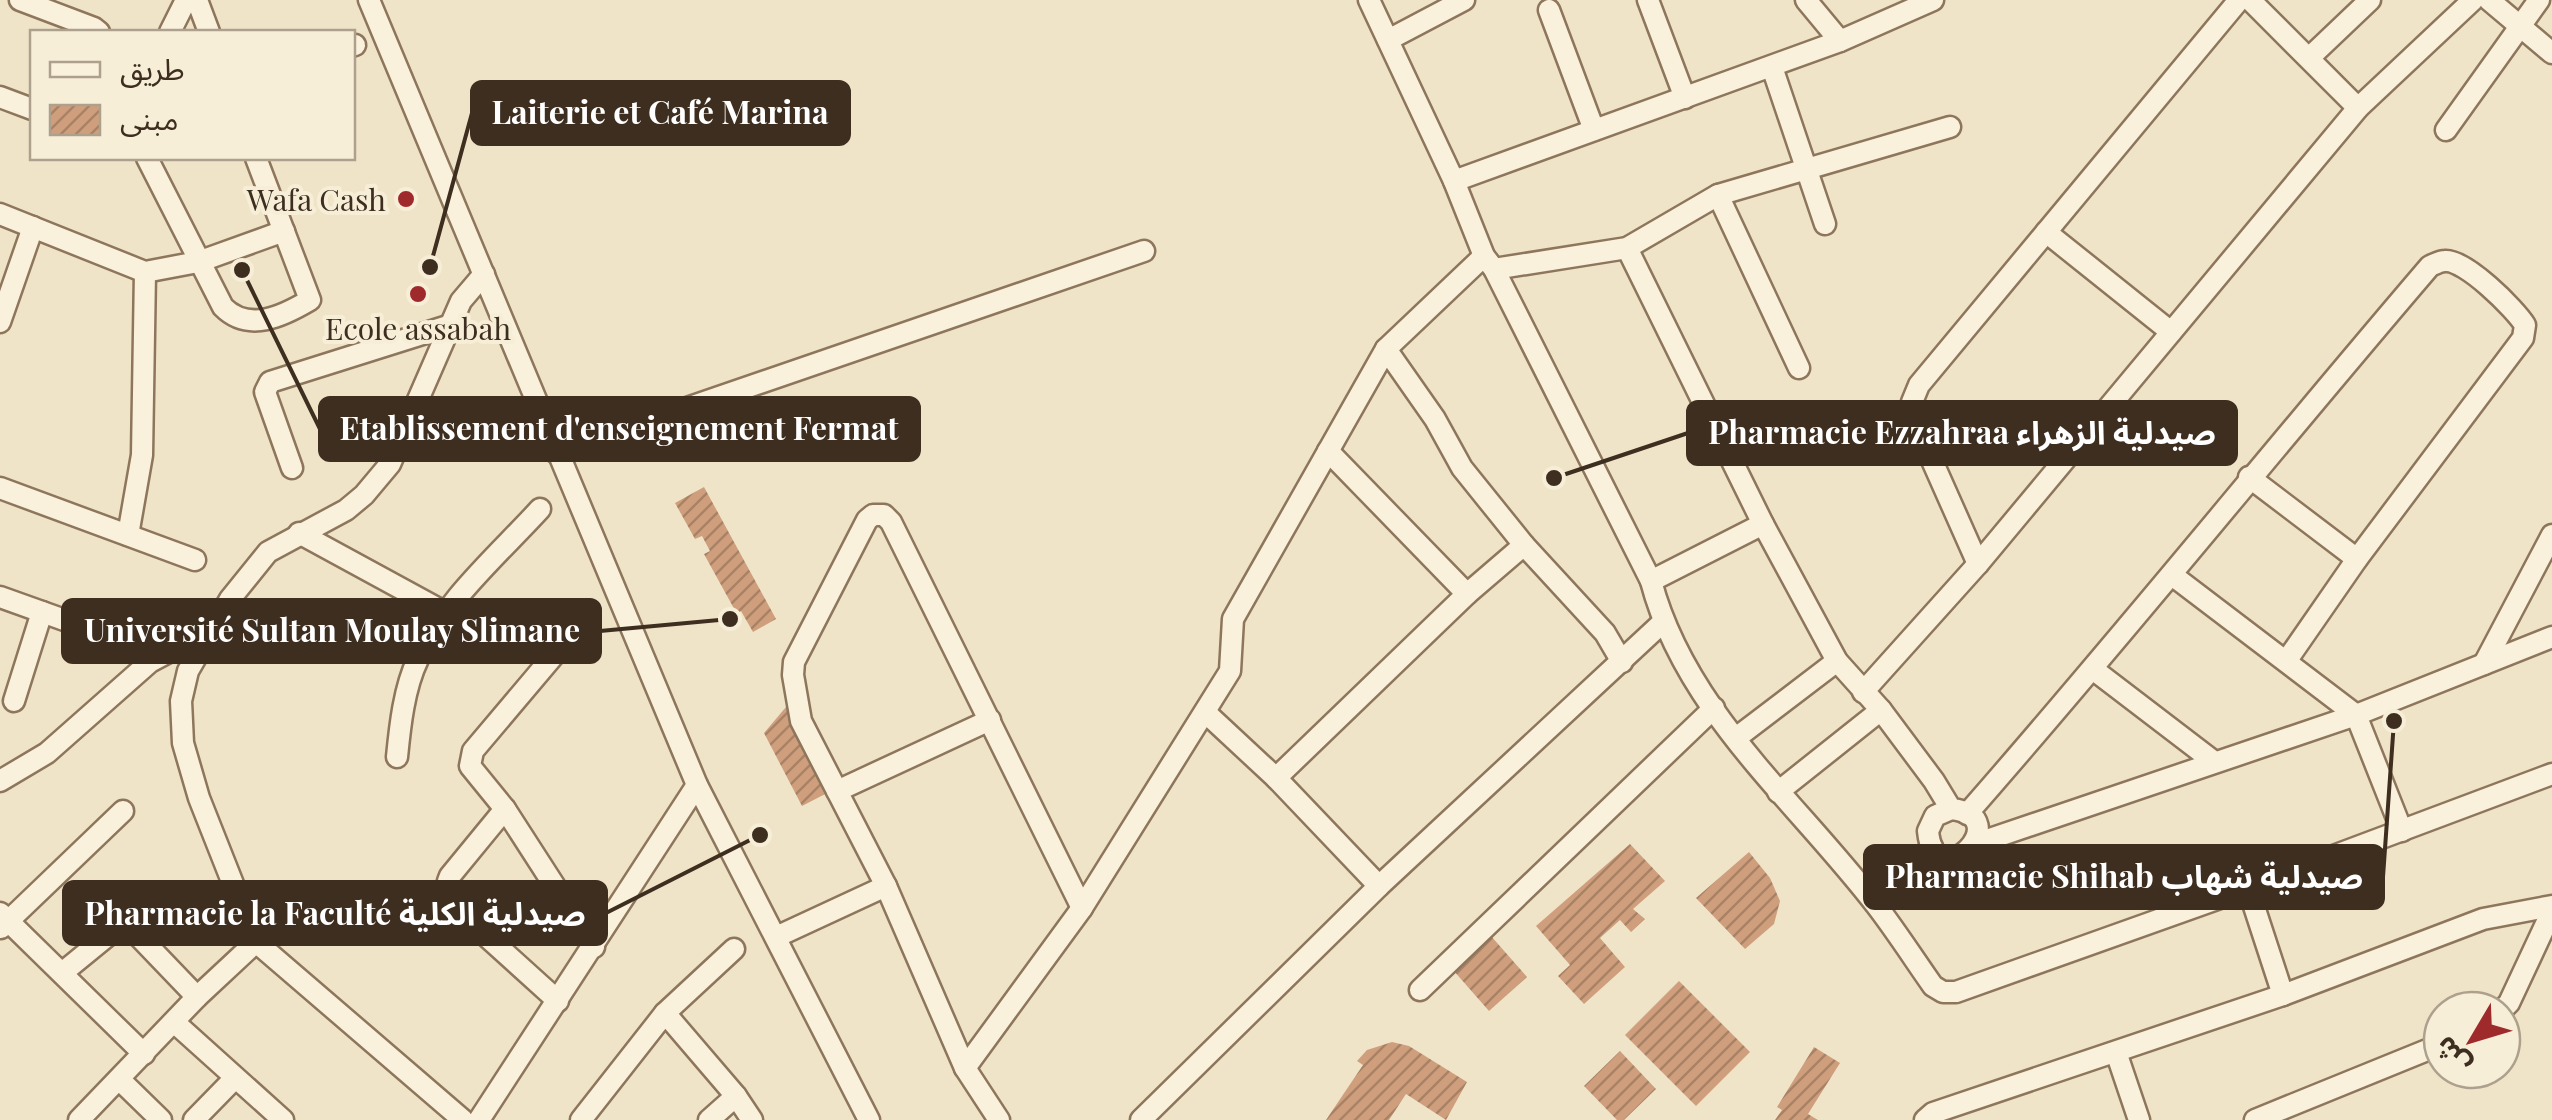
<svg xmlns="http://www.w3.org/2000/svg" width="2552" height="1120" font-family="'Playfair Display','Noto Sans Arabic',serif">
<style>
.building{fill:url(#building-hatch)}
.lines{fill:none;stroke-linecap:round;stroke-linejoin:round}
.minor-casing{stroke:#8d765c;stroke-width:25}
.minor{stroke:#faf1dc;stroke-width:20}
.poi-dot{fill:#9e2a2b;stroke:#f7eed8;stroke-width:4}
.labels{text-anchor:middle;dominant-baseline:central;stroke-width:8;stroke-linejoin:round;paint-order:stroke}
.poi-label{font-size:30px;fill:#3d2e20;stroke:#f7eed8;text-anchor:end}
.leader{fill:none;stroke:#3d2e20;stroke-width:4}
.callout-dot{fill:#3d2e20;stroke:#f7eed8;stroke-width:4}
.callout{fill:#3d2e20;stroke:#3d2e20;stroke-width:4}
.callout-label{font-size:32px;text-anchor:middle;font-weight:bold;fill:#fff}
</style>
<defs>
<pattern id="building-hatch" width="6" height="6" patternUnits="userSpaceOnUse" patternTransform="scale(2.5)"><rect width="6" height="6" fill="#cf9f7d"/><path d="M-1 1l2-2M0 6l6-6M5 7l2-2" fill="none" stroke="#a98266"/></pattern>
</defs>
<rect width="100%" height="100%" fill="#f0e4c8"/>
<g class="building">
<polygon points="704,487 776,619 753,632 741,611 737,614 704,554 710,551 702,536 695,539 675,503"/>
<polygon points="786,707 831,791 802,806 764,733"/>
<polygon points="1630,844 1665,881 1633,909 1645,919 1631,932 1620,920 1600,938 1625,967 1584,1004 1558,976 1570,965 1536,926"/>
<polygon points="1749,852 1770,878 1780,901 1774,924 1745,949 1696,898"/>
<polygon points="1491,936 1527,977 1489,1011 1453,970"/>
<polygon points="1679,981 1750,1052 1696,1106 1625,1035"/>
<polygon points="1392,1042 1409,1046 1467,1082 1446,1120 1406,1094 1389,1120 1326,1120 1363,1065 1357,1061 1367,1050"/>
<polygon points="1814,1047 1840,1063 1808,1114 1818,1120 1775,1120 1782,1110 1777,1107"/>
<polygon points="1620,1051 1656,1089 1624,1120 1617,1120 1584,1086"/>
</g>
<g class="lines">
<defs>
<g id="minor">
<polyline points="20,0 94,28 99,32"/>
<polyline points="197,0 209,32"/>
<polyline points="369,0 697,785 869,1120"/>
<path d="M1369,0L1454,181L1484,256L1494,269L1651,581C1685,711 1797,802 1876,905C1896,931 1914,959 1933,986L1943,992H1956L2248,888L2552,774"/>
<polyline points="1648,0 1685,98"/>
<polyline points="1806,0 1840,41"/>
<polyline points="2250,0 2358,108"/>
<polyline points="2489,0 2552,53"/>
<polyline points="1549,10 1594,130"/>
<polyline points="170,32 186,0"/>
<polyline points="1388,40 1464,0"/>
<polyline points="352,46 355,45"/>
<polyline points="2309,58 2370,0"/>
<polyline points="1772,67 1825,224"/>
<polyline points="0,97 32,109"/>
<polyline points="2446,130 2539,0"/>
<path d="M147,158L223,307C249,333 283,316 310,300L256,158"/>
<polyline points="1454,181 1840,41 1933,0"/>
<polyline points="1718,195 1799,368"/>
<polyline points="0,214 145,272 198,262 284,231"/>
<polyline points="2046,232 2171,332"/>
<polyline points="1627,248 1763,524"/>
<polyline points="1494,269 1627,248 1718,195 1950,127"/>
<polyline points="0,322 33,227"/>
<polyline points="1386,349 1435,419 1462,468 1524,545 1605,633 1622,662"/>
<polyline points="1328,451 1467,594 1524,545"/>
<polyline points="556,453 1144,251"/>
<polyline points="292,468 265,392 270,382 451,325"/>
<polyline points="2249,477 2357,559"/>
<polyline points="0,488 195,560"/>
<polyline points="299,533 446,613"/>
<polyline points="128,535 142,455 145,272"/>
<polyline points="1978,564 1914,420 1912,402 1919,385 2239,0"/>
<polyline points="2172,575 2356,715 2402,831"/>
<path d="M1651,581L1763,524L1837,661L1881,710L1934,781L1951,809C2020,816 1935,902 1928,831L1935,816L1951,809"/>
<polyline points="0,597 70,622"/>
<polyline points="2484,664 2552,535"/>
<polyline points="2094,670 2213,761"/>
<polyline points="1863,692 1978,564 2358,108 2473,0"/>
<polyline points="14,701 42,612"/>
<polyline points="1205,712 1276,778 1379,886"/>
<polyline points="1736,738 1837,661"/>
<path d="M397,757C400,726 404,688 418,659C444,601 498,555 540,509"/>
<polyline points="1276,778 1467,594"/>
<polyline points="0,781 47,753 150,662 212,629"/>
<polyline points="837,791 990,720"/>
<polyline points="1778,792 1881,710"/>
<polyline points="505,809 470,766 473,751 587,616"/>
<path d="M1967,814C2125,634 2274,448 2430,266C2435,264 2440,261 2445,261C2465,259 2515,309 2525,325L2523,338L2357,559L2287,660"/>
<polyline points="1975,844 2356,715 2552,637"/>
<polyline points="2248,888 2283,995"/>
<polyline points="1875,903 1932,847"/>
<polyline points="0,913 144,1054"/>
<polyline points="1,928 123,811"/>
<polyline points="776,937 886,886"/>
<polyline points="62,973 122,924 127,924 197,997"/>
<polyline points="1420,990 1714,708"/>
<path d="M558,1001L454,907C446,894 444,890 450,876L505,809L594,947"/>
<polyline points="2502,1010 2509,1003 2552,911"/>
<polyline points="665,1013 736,1096 752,1120"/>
<polyline points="174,1022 283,1120"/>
<polyline points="2116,1052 2139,1120"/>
<polyline points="965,1068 1082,908 1230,671 1233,619 1386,349 1484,256"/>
<polyline points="120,1080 161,1120"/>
<polyline points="79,1120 197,997 256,942"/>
<polyline points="194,1120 235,1078"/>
<polyline points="463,1120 256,942 199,798 183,743 181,701 188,671 213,628 230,599 268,552 346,510 364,495 390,464 461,301 484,274"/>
<polyline points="479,1120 697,785"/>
<polyline points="581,1120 665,1013 734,949"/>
<polyline points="709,1120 736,1096"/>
<polyline points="999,1120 965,1068 886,886 801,721 793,675 794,662 867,520 873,515 884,515 891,522 1082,908"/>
<polyline points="1141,1120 1379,886 1662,623"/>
<polyline points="1925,1120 1933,1113 2283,995 2483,919 2552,906"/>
<polyline points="2255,1120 2442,1044"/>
</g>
</defs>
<use href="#minor" class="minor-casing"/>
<use href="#minor" class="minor"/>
</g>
<g class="poi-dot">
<circle cx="406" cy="199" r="10"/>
<circle cx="418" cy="294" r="10"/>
</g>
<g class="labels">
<g class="poi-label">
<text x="386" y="199">Wafa Cash</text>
<text x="418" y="328" text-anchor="middle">Ecole assabah</text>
</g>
</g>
<path class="leader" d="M430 267L472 113M242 270L320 429M1554 478L1688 433M730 619L600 631M2394 721L2383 877M760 835L606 913"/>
<g class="callout-dot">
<circle cx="430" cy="267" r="10"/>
<circle cx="242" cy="270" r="10"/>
<circle cx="1554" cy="478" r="10"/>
<circle cx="730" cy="619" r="10"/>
<circle cx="2394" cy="721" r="10"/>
<circle cx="760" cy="835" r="10"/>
</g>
<g class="callout">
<rect x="472" y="82" width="377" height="62" rx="10"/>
<rect x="320" y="398" width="599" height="62" rx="10"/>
<rect x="1688" y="402" width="548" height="62" rx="10"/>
<rect x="63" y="600" width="537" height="62" rx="10"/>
<rect x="1865" y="846" width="518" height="62" rx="10"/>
<rect x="64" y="882" width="542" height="62" rx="10"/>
</g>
<g class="callout-label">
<text x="660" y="124">Laiterie et Café Marina</text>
<text x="619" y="440">Etablissement d'enseignement Fermat</text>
<text x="1962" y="444">Pharmacie Ezzahraa صيدلية الزهراء</text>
<text x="332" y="642">Université Sultan Moulay Slimane</text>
<text x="2124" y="888">Pharmacie Shihab صيدلية شهاب</text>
<text x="335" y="925">Pharmacie la Faculté صيدلية الكلية</text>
</g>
<rect x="30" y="30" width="325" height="130" fill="#f7eed8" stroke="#ada18e" stroke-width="2.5"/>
<rect x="50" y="62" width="50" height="15" fill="#faf1dc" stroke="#ada18e" stroke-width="2.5"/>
<text x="120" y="80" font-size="30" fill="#3d2e20">طريق</text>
<rect x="50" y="105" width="50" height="30" fill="url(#building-hatch)" stroke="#ada18e" stroke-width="2.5"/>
<text x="120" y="130" font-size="30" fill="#3d2e20">مبنى</text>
<g transform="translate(2472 1040) rotate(232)"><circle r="48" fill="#f7eed8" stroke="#ada18e" stroke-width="2.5"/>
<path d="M0-8L18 38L0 25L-18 38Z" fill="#9e2a2b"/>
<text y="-15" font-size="28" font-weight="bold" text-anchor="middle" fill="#3d2e20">ش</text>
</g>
</svg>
